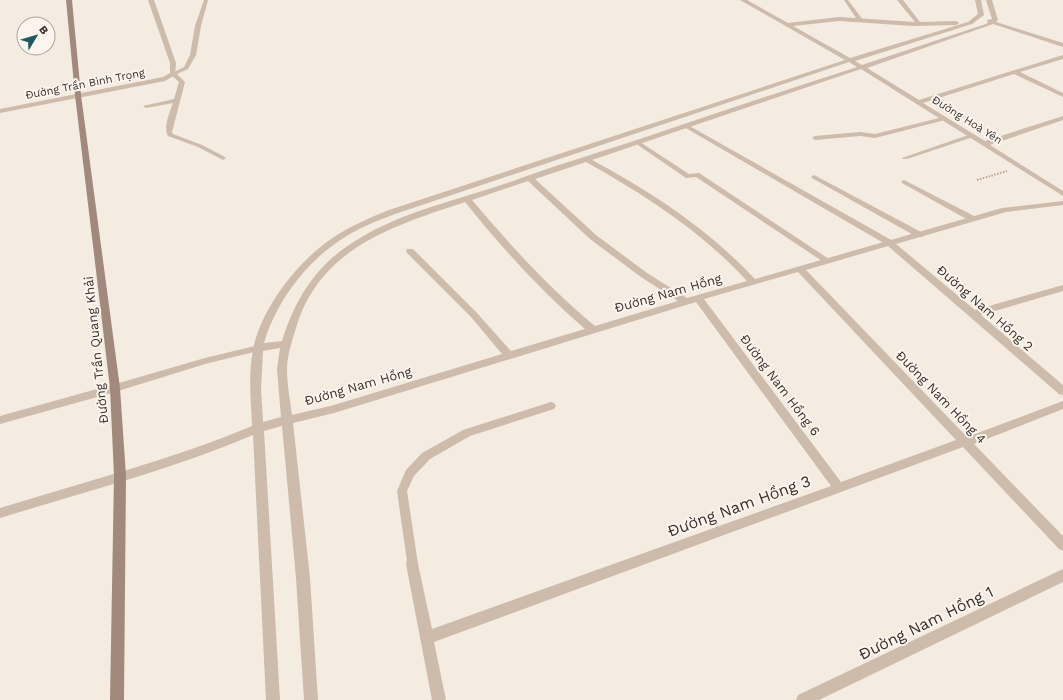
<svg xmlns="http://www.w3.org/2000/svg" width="1063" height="700" font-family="'Work Sans',sans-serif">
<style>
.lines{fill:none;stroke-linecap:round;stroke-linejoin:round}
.path{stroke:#b9a596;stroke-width:2;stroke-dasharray:1.5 1.5;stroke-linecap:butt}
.service{fill:#cdbbac;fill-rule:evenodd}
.minor{fill:#cdbbac;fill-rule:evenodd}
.secondary{fill:#a18a7d;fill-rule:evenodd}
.labels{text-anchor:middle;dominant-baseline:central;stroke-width:4;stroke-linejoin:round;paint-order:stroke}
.far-street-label{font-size:11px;fill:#3b302b;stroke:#fbf5ee}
.street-label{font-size:13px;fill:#3b302b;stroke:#fbf5ee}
.near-street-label{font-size:16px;fill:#3b302b;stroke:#fbf5ee}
</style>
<rect width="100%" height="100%" fill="#f4ebe1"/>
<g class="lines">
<polyline class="path" points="977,180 1007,171"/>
<g class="service">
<path d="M204,0H208L201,26L196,55L188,69L177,74L185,82L172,132L173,134L202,145L225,157L226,158L223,160L198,147L168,136C163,127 170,112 173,103L146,108L143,106L174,99L179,82L170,74L184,67L190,55L195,26Z"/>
<polygon points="844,0 848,0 863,20 862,21 858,21"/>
<polygon points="943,117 946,119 945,120 875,138 860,136 815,140 812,138 815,136 860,132 875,134"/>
<polygon points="686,124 893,241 894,243 893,245 887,245 684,127 683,126"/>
<polygon points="971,134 973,135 973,137 907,159 903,159 902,158"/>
<polygon points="637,140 689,174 699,173 832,261 831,263 825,263 696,177 686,178 635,143 635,141"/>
<polygon points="814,175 923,233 924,235 923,237 917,237 812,178 811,177"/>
<polygon points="904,180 976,217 977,219 973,221 970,221 902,183 901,182"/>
<polygon points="259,345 262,346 263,348 262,350 205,364 115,392 112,391 110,388 112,385 205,358"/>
<polygon points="551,402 554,403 556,406 554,409 470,436 430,459 414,476 407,491 418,564 416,568 412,569 408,568 397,491 406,470 422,453 463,430"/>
</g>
<g class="minor">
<polygon points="148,0 154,0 176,63 175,75 165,81 0,113 0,109 163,77 170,73 170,63"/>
<path d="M740,0H747L788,23L839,17L915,22L897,0H903L920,22L956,21L959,23L956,25L913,26L839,21L793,26L850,58L968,22L978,14L975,0H981L984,15L972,24L855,61L862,65L986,24L988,22L987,20L992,19L986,0H992L998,20L996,22L1063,43V47L993,24L867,68L919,100L1063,55V59L1020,72L1063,93V97L1014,74L923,103L985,141L1063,116V120L990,145L1063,191V196L861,69L592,160C652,192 708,229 755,279L1002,208L1063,201V205L1006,212L896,244L975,310L1063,285V291L981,315L1063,385V395L1059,394L888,246L806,270L967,437L1063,401V409L974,444L1063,536V551L1059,549L963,447L434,642L446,700H432L406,564L407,560L412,558L417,560L418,564L432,629L831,486L696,302L334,413L293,423L310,578L318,700H304L296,578L282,426L264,431L280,700H266L253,435C171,470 84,492 0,518V508C84,482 171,460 252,426C251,401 248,375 253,350C261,307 301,257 337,235C353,225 371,217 389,210L845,60ZM849,62L857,67C782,91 708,116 634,141C597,153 560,164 524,177C466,199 400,210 349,245C314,268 294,302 282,341L264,343C276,302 306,262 342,239C358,228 377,221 395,214ZM586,162C645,195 701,231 747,281L687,298L647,273L596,235L535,179ZM528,181L590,239L641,277L678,301L595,326C549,288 510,245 472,200ZM465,202C502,248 541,291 585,329L511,351L477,313L413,249H407L406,251L407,253L471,317L502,354L334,405L292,415C290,400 287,384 287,369C287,356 292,341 296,328C320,247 394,226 465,202ZM798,272L956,440L841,482L704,299ZM280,348L277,369L281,417L263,422L261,389L263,351Z"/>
<polygon points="115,384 119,385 120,388 119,391 0,424 0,416"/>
<polygon points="1063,569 1063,582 819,700 796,700 798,695"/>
</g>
<polygon class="secondary" points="66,0 72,0 81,95 120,388 126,476 124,700 110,700 114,476 110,388 75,95"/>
</g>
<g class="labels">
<g class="far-street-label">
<text transform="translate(85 84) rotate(-11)">Đường Trần Bình Trọng</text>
<text transform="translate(967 120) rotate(32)">Đường Hoà Yên</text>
</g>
<g class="street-label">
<text transform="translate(668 293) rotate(-16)">Đường Nam Hồng</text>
<text transform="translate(985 308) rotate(41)">Đường Nam Hồng 2</text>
<text transform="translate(96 350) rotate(-96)">Đường Trần Quang Khải</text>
<text transform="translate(780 385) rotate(53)">Đường Nam Hồng 6</text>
<text transform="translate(358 386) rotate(-16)">Đường Nam Hồng</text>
<text transform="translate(941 397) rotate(46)">Đường Nam Hồng 4</text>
</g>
<g class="near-street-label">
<text transform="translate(739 506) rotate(-20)">Đường Nam Hồng 3</text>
<text transform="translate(926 623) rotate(-26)">Đường Nam Hồng 1</text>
</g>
</g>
<g transform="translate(36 36) rotate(52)"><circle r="19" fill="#fbf5ee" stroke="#aea6a0"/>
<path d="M0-3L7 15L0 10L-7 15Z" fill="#1f5a5e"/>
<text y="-6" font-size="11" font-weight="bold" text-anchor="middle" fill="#3b302b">B</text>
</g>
</svg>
